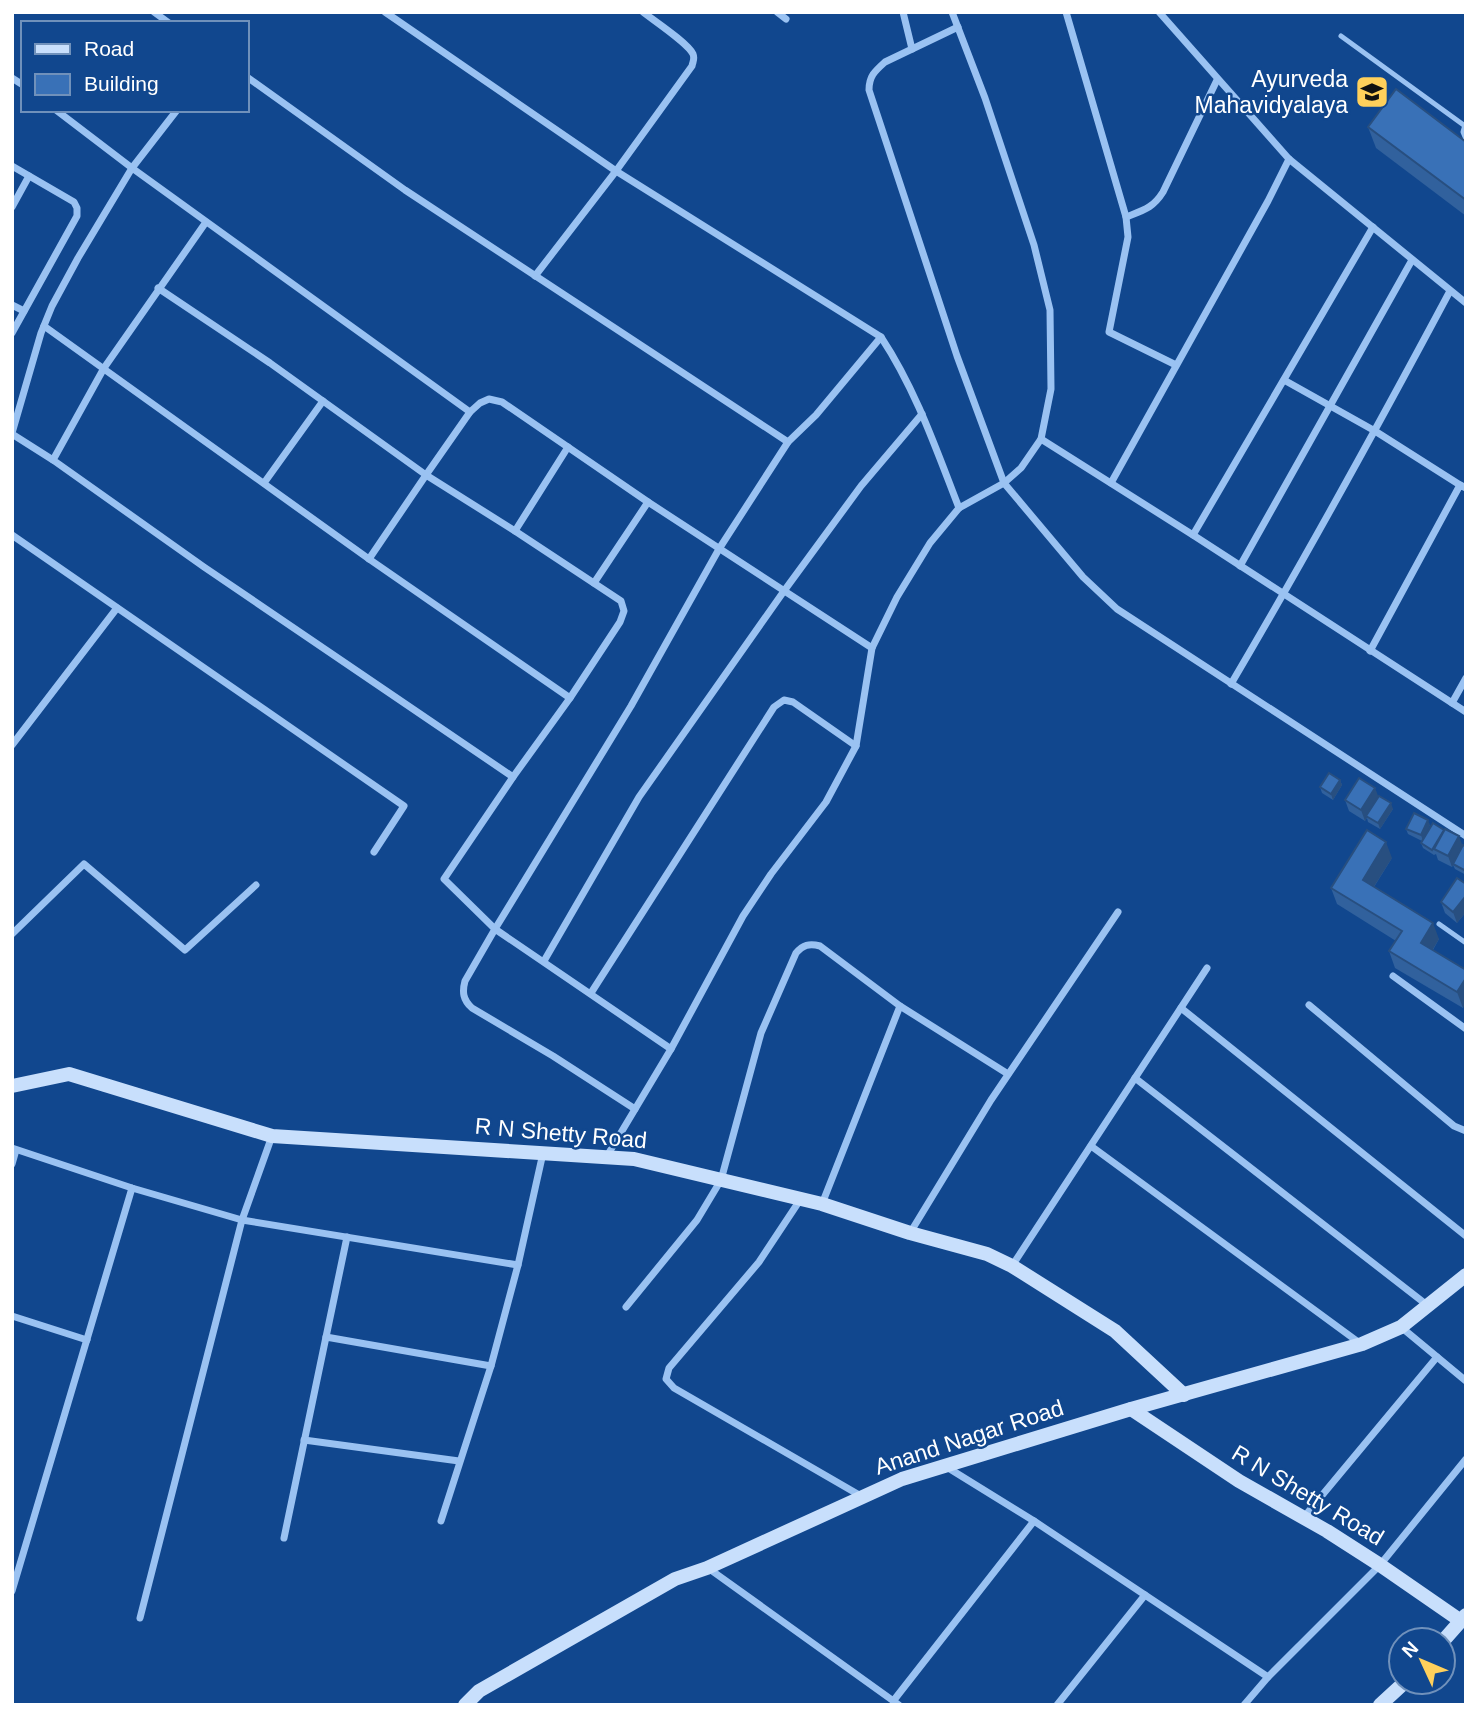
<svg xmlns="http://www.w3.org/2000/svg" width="1478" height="1717" font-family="Helvetica,sans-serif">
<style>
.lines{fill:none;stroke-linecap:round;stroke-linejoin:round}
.lane{stroke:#9ac2f2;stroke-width:5}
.street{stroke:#9ac2f2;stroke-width:7}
.secondary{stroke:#c8dffc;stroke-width:14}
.wall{fill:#31619d}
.shaded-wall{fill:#284f80}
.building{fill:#3971b7;stroke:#284f80;stroke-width:2}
.labels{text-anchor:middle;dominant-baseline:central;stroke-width:5;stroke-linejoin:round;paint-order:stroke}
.poi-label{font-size:23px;fill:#fff;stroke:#11478e;text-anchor:end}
.street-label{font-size:23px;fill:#fff;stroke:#11478e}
</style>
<rect width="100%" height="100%" fill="#11478e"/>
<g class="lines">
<g class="lane">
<polyline points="1341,36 1465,126"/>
<polyline points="1465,125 1463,132 1466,139"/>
<polyline points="1439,924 1466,943"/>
</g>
<g class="street">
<polyline points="154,12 169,23"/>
<path d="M385,12L616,171L881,337C916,390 936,449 959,508"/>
<polyline points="777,12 786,19"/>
<polyline points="903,12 912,49"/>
<polyline points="1066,12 1126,217 1128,237 1109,332 1176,365"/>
<polyline points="1159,12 1289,159 1466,303"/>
<path d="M958,27L885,62C875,71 869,76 869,90L957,356L1004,483L1083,577L1117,609L1466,836"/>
<polyline points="247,77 405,190 788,442"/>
<polyline points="12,78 23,85"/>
<polyline points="56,110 132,168 470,412"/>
<polyline points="12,166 74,202 77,208 77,216 12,333"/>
<polyline points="12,207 29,176"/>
<path d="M1126,217C1144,210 1153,208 1163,192L1217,80"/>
<path d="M206,222L104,368L53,460L204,567L513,777L444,879L495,929L465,981C462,992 463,1000 472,1008L553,1056L635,1109"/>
<path d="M535,276L616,171L692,66C693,61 695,59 693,54C688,43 653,20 643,12"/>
<polyline points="158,288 270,363 426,475 515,531 621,601 624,611 620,622 570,698 513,777"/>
<polyline points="12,305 24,311"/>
<polyline points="44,326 369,559 570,698"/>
<polyline points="1284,380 1375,431 1460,485"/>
<polyline points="12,433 41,333 52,306 78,258 132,168 177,110"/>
<polyline points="12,434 53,460"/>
<polyline points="1041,439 1193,535 1466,712"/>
<polyline points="264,483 323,401"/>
<polyline points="1111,483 1268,201 1289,159"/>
<polyline points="515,531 568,447"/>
<polyline points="12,535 404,806 374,852"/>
<polyline points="1193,535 1373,227"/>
<polyline points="369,559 426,475 470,412 480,403 489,399 502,402 648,502 872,648"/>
<polyline points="1240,566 1412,260"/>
<polyline points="594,583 648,502"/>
<polyline points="1370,651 1460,485 1466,488"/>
<path d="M1231,684C1307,555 1379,424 1450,291"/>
<polyline points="1452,703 1466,678"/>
<polyline points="12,745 117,608"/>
<polyline points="12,934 84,864 185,950 256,885"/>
<polyline points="544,961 639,797 784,591 861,486 922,414"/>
<polyline points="1393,976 1466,1029"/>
<polyline points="591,993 774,707 784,700 793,702 856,746"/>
<polyline points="1309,1005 1454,1126 1466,1131"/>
<polyline points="1181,1008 1466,1236"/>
<polyline points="671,1049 743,916 771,874 826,802 856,746 872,648 897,597 930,543 959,508 1004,483 1021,468 1041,439 1051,389 1050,310 1034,245 985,98 952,12"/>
<polyline points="1135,1078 1427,1305"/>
<polyline points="1091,1146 1361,1344"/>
<polyline points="12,1148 132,1188 242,1220 518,1265"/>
<polyline points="607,1156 671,1049 495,929 631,706 719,549 788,442 816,415 881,337"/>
<polyline points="12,1164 16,1150"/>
<polyline points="800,1200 759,1262 669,1368 666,1379 674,1388 861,1496"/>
<polyline points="822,1204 900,1006"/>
<polyline points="910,1233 991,1100 1118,912"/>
<polyline points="1012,1266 1207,968"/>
<path d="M626,1307L697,1220L721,1180L761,1033L796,953C803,945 809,943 820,946L900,1006L1008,1074"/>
<polyline points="12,1316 87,1340"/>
<polyline points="1401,1327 1466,1381"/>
<polyline points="326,1337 347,1237"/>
<polyline points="304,1440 459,1461"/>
<polyline points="945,1466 1034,1521 1268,1677"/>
<polyline points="1304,1517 1437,1357"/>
<polyline points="441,1521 491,1366 518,1265 543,1153"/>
<polyline points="284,1538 326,1337 491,1366"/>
<polyline points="708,1568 899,1705"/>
<polyline points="12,1591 132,1188"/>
<polyline points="140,1618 242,1220 272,1136"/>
<polyline points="894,1700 1034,1521"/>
<polyline points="1057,1705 1145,1595"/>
<polyline points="1244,1705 1268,1677 1380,1565 1466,1459"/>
</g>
<g class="secondary">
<polyline points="12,1086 69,1074 272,1136 634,1159 822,1204 910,1233 987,1254 1012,1266 1115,1331 1184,1395"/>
<polyline points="1131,1409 1239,1481 1327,1531 1380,1565 1461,1621"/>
<polyline points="1443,1641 1466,1615"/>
<polyline points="465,1705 479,1691 675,1579 707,1568 902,1479 1131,1409 1362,1344 1401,1327 1466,1275"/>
<polyline points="1380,1705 1405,1682"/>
</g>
</g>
<g class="wall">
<polygon points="1368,127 1466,142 1466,216 1376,148"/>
<polygon points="1340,780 1342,785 1333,800 1322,793 1320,787"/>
<polygon points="1378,797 1393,809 1380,829 1368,822 1367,818 1365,821 1349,811 1345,800"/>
<polygon points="1430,825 1424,837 1466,847 1466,875 1455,869 1453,865 1452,867 1438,860 1436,854 1434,855 1423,848 1421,843 1422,841 1408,834 1406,829"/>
<polygon points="1392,858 1374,887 1439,939 1433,950 1466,970 1463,1008 1395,968 1389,951 1396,941 1337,904 1331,888"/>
<polygon points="1466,884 1466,912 1457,923 1445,913 1441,902"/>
</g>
<g class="shaded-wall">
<polygon points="1340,780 1342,785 1333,800 1331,794"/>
<polygon points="1375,788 1379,798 1365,821 1361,810"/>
<polygon points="1391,803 1393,809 1380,829 1378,823"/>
<polygon points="1428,820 1430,825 1423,841 1421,835"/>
<polygon points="1459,836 1463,847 1452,867 1448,856"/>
<polygon points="1386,842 1392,858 1368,896 1363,880"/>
<polygon points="1465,897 1466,912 1457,923 1453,912"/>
<polygon points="1433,923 1439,939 1427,959 1421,943"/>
<polygon points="1466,978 1466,1004 1463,1008 1457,992"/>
</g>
<g class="building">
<polygon points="1396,89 1466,142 1466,200 1368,127"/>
<polygon points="1329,773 1340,780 1331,794 1320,787"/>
<polygon points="1359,778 1375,788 1361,810 1345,800"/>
<polygon points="1379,796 1391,803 1378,823 1366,816"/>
<polygon points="1414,813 1428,820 1421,835 1406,829"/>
<polygon points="1433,823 1444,830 1432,850 1421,843"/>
<polygon points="1445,829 1459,836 1448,856 1434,849"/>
<polygon points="1367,830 1386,842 1363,880 1433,923 1421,943 1466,970 1466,978 1457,992 1389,951 1402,931 1331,888"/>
<polygon points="1463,845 1466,847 1466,867 1464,870 1453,864"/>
<polygon points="1457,878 1466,884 1466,898 1465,897 1453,912 1441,902"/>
</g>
<defs>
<symbol id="university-square" viewBox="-11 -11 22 22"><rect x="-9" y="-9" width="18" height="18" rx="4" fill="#ffd05b" stroke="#11478e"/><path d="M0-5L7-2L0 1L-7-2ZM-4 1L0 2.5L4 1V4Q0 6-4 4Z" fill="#111"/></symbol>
</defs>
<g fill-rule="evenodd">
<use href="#university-square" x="1353" y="73" width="38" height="38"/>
</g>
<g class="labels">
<g class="poi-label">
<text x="1348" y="79">Ayurveda<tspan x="1348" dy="26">Mahavidyalaya</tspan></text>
</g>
<g class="street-label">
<text transform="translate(561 1133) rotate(5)">R N Shetty Road</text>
<text transform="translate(969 1437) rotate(-18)">Anand Nagar Road</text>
<text transform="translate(1308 1495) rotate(31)">R N Shetty Road</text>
</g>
</g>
<rect width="1478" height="1717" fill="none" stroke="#ffffff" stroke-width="28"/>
<rect x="21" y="21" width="228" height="91" fill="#11478e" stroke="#7091bb" stroke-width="2"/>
<rect x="35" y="44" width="35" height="10" fill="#c8dffc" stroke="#7091bb" stroke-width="2"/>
<text x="84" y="56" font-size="21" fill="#ffffff">Road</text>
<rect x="35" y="74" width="35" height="21" fill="#3971b7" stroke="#7091bb" stroke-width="2"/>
<text x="84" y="91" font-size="21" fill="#ffffff">Building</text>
<g transform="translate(1422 1661) rotate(314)"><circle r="33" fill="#11478e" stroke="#7091bb" stroke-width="2"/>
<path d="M0-5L12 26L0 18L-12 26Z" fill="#ffd05b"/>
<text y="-10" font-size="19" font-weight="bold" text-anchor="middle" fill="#ffffff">N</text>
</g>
</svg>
